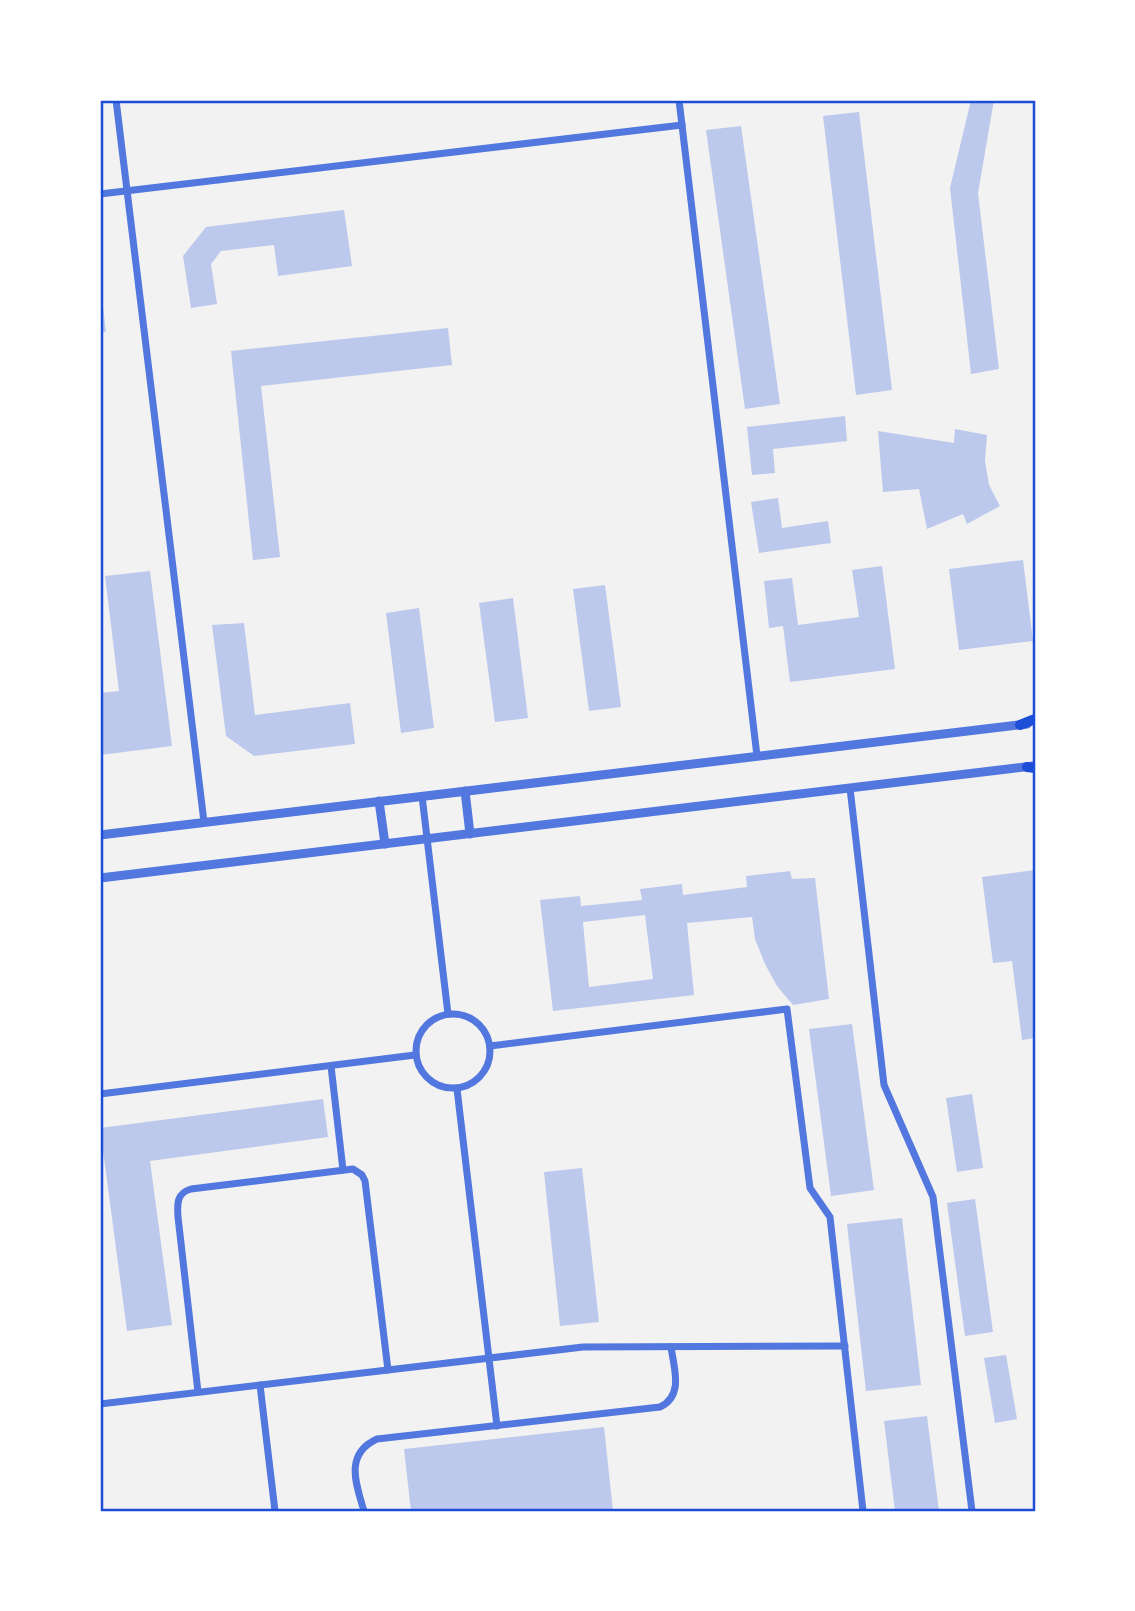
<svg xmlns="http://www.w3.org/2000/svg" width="1135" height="1611" font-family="'Fira Sans Condensed',sans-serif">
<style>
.building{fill:#bdc9ec;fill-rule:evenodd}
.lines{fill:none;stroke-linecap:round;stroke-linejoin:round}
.minor{stroke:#5277de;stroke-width:7}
.tertiary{stroke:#5277de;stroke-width:9}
.secondary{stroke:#1d4ed8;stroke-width:10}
.neatline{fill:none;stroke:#1d4ed8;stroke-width:2.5}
</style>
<rect width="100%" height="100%" fill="#f2f2f2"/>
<g class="building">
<polygon points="971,100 994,100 978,193 999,369 971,374 950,188"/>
<polygon points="859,112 892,390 856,395 823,116"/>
<polygon points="741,126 780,404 745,409 706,130"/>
<polygon points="344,210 352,266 278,276 274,245 221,251 211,264 217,304 191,308 183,256 206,227"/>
<polygon points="100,307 103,307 106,332 100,332"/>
<polygon points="448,328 452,365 261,386 280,557 253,560 231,351"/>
<polygon points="845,416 847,441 773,449 775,473 752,475 747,427"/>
<polygon points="955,429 987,435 985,461 989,485 1000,506 967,524 963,514 927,529 919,489 883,492 878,431 954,443"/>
<polygon points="778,498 782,528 828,521 831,543 759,553 751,502"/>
<polygon points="1023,560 1033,641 959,650 949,569"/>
<polygon points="882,566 895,669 790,682 783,626 769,628 764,581 792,578 798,625 859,617 852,570"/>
<polygon points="150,571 172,746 100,755 100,693 119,691 105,576"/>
<polygon points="605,585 621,707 589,711 573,589"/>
<polygon points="513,598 528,718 495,722 479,603"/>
<polygon points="419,608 434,728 401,733 386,613"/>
<polygon points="244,623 255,715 350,703 355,744 254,756 226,736 212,625"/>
<polygon points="1035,870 1035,1038 1022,1040 1012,961 993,963 982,877"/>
<path d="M790,871L792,879L815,878L829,999L793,1005L777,986L765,964L755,939L752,917L687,923L694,995L553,1011L540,900L580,896L581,906L642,900L640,889L682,884L683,895L747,887L746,876ZM645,915L653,979L589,987L583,922Z"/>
<polygon points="852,1024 874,1190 831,1196 809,1029"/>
<polygon points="972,1094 983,1168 957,1172 946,1098"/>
<polygon points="323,1099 328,1137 150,1161 172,1325 127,1331 100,1128"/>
<polygon points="582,1168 599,1322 560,1326 544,1172"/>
<polygon points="975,1199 993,1332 965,1336 947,1203"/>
<polygon points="902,1218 921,1385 866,1391 847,1224"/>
<polygon points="1006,1355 1017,1419 995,1423 984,1358"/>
<polygon points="927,1416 939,1511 895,1511 884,1421"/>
<polygon points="604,1427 613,1511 411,1511 404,1449"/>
</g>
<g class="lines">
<g class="minor">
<polyline points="116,100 204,822"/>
<polyline points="679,100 757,756"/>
<polyline points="100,194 682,125"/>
<polyline points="850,788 884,1085 933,1197 972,1511"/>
<polyline points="422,796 448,1014"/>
<circle cx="453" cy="1051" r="37"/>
<polyline points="490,1046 787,1009 810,1188 830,1217 863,1511"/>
<polyline points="331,1066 343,1170"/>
<polyline points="457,1089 497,1426"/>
<polyline points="100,1094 415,1055"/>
<polyline points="260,1385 275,1511"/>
<path d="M198,1392L178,1217C177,1203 177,1193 191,1189L353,1169L362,1175L365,1181L388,1370"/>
<polyline points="100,1404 583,1347 845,1346"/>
<path d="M364,1511C356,1484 344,1454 377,1439L660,1407C684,1396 674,1368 671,1347"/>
</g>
<g class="tertiary">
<polyline points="465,791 470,834"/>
<polyline points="379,801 385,844"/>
<polyline points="100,835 1027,724"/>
<polyline points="100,878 1033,766"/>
</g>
<g class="secondary">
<polyline points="1020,725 1035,719"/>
<polyline points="1027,767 1035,768"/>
</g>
</g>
<rect width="1135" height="1611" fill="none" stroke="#ffffff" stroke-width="203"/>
<rect x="102" y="102" width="932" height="1408" class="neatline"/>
</svg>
